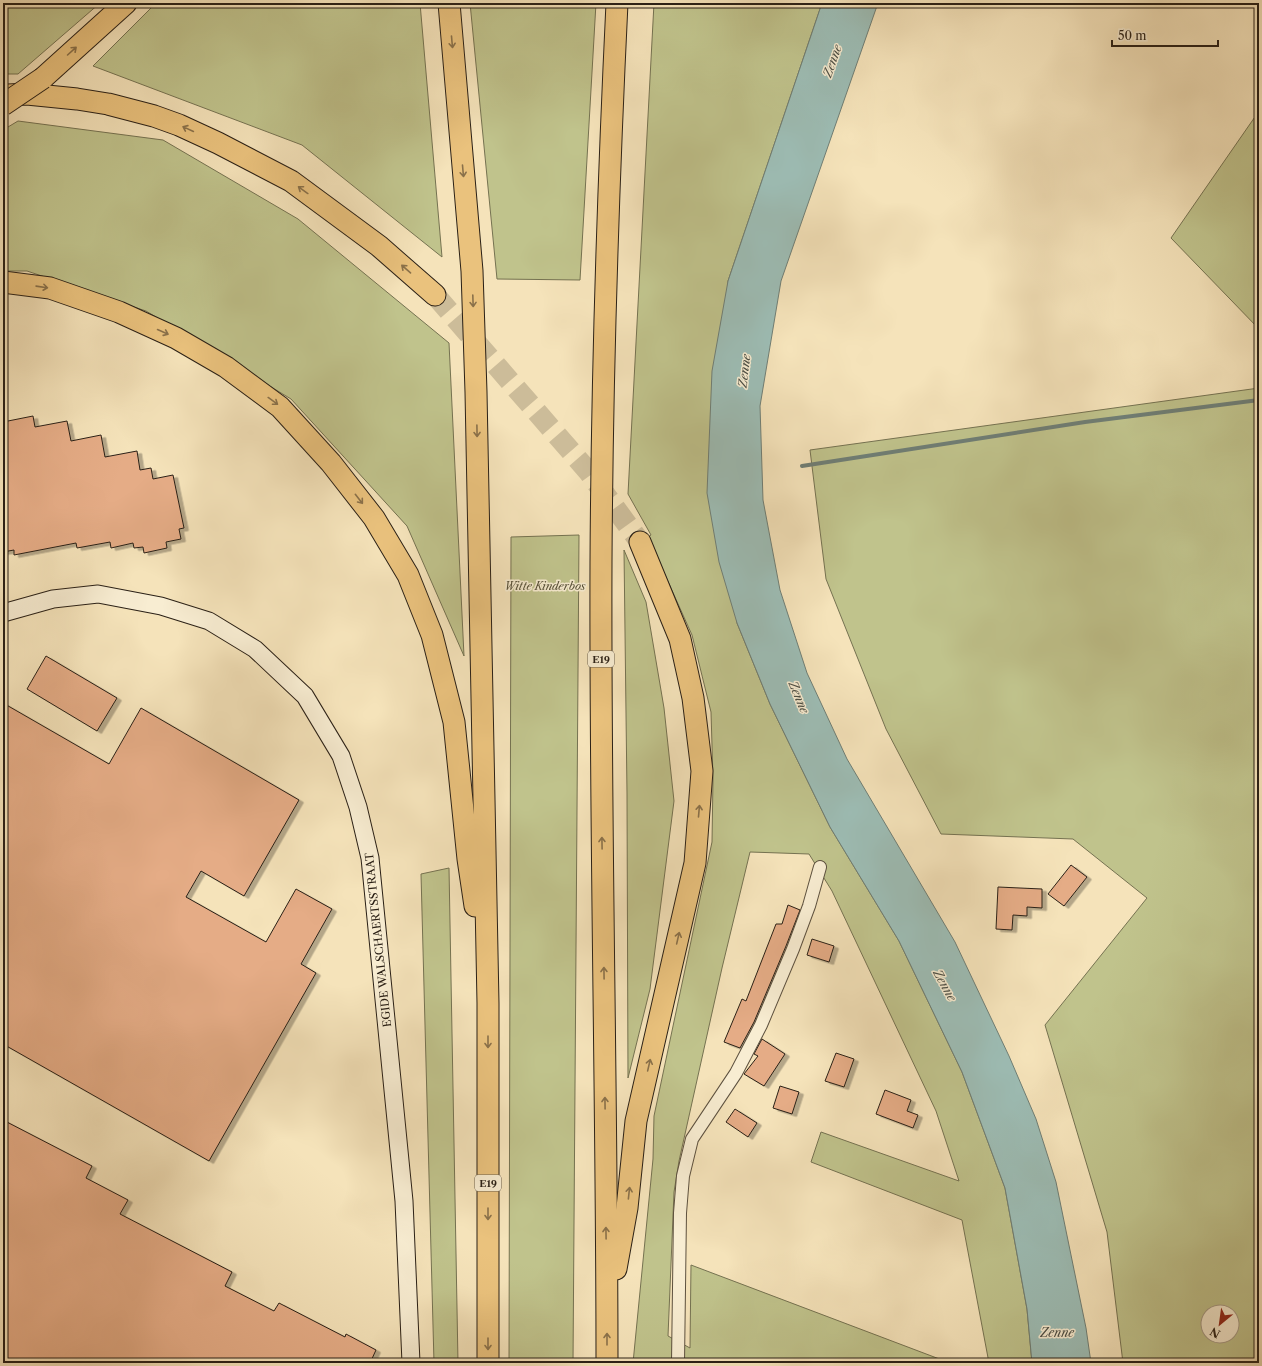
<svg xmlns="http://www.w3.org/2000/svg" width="1262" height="1366" font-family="'Libre Caslon Text',serif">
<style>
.green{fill:#c0c38c;stroke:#757251;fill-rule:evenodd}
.water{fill:#9dbdb5;stroke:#6f7e75}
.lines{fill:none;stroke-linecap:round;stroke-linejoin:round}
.stream{stroke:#6f7e75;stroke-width:4}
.building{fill:#e5ac86;stroke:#2a2016;filter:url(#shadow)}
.motorway-tunnel{stroke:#ccbc99;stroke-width:21;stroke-dasharray:21 10;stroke-linecap:butt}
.minor-casing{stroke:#5d513f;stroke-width:14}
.secondary-casing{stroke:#2a2016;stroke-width:19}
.motorway-casing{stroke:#2a2016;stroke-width:23}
.minor{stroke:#f8edd2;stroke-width:12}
.secondary{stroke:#f8edd2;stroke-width:17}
.motorway{stroke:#eac27d;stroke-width:21}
.motorway-bridge-casing{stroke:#2a2016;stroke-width:23;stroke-linecap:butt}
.motorway-bridge{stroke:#eac27d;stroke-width:21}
.oneway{stroke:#8a714a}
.labels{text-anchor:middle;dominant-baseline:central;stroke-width:3;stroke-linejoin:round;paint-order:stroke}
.shield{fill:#f8edd2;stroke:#685e4e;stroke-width:1}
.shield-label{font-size:10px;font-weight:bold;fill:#2a2016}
.park-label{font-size:11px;font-style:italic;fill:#575139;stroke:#f8edd2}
.street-label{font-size:11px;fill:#2a2016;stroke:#f8edd2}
.water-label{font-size:12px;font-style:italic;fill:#4c4f46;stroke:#f8edd2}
</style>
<defs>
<filter id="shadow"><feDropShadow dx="4.5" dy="2.5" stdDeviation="0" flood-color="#0004"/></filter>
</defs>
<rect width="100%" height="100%" fill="#f5e3ba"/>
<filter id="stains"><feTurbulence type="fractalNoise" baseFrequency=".005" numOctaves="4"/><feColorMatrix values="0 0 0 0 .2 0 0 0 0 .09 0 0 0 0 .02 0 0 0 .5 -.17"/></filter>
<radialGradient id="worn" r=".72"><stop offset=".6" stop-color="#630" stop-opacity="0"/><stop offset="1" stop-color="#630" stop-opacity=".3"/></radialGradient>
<g class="green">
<polygon points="3,3 100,3 18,74 3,74"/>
<polygon points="156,3 420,3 442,257 302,145 93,66"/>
<polygon points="470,3 596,3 580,280 497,279"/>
<polygon points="654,3 822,3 728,281 737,623 770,704 830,827 899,941 962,1072 1005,1188 1027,1309 1032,1363 989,1363 962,1220 811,1162 821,1132 959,1181 936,1111 832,891 809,854 750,852 722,968 679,1161 674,1192 668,1336 690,1348 691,1265 950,1363 633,1363 653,1159 654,1116 712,842 713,778 711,712 692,635 648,537 651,535 628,494"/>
<polygon points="1259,111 1259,329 1171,238"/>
<polygon points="18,121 163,140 298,219 449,343 464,656 407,526 291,399 146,311 27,271 3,271 3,130"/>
<path d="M1259,388V1363H1123L1107,1232L1045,1025L1147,898L1073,839L941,834L886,729L826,579L810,450ZM1208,1312H1232V1336H1208Z"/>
<polygon points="579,535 573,1363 509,1363 511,537"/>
<polygon points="624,550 646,602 664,708 674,801 650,989 628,1078 627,793"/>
<polygon points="449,868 458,1363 434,1363 421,874"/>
</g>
<polygon class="water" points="822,3 878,3 781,281 760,406 763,500 780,590 807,673 847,759 955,942 1009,1056 1036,1119 1056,1182 1086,1328 1091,1363 1032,1363 1027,1309 1005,1188 962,1072 899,941 830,827 770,704 737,623 719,562 707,493 712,371 728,281"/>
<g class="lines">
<polyline class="stream" points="802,466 1085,422 1259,400"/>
</g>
<g class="building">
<polygon points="33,416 35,427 67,421 71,441 101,435 105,457 137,451 140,470 151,468 153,479 173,475 184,528 179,529 181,539 166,542 167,548 144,553 143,547 134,548 133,543 111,548 110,542 77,548 76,543 14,555 14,550 3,552 3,422"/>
<polygon points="46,656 117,698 97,731 27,689"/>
<polygon points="3,703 109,764 141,708 299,800 244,896 201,871 186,897 266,942 296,889 332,909 301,964 316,973 209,1161 3,1044"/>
<polygon points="1071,865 1087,877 1064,906 1048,894"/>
<polygon points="998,887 1042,889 1042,908 1027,907 1027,916 1013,915 1012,930 996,929"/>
<polygon points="788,905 800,910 786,946 754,1022 740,1048 724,1042 742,999 746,1001 776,924 782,924"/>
<polygon points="812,939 834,946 829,962 807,955"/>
<polygon points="762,1039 785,1054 764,1086 744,1074 758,1056 754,1054"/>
<polygon points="836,1053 854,1059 844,1087 825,1081"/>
<polygon points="780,1086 799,1092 792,1114 773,1108"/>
<polygon points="885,1090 911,1100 907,1111 918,1115 913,1128 876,1114"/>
<polygon points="735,1109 757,1123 748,1137 726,1122"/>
<polygon points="3,1120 92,1166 86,1178 128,1200 120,1214 232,1272 225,1286 274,1311 279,1303 345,1337 346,1334 376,1350 370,1363 3,1363"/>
</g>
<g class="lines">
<polyline class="motorway-tunnel" points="435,295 588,471 640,542"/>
<defs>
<polyline id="minor" points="678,1363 680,1213 683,1176 692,1139 736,1073 761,1025 793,949 809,906 820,867"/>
<polyline id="secondary" points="3,613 53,599 98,594 161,606 209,621 255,649 305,696 341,756 358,807 370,858 404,1201 411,1363"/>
<g id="motorway">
<polyline points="449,3 472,271 476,392 488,1003 488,1363"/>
<polyline points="43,78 126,3"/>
<polyline points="8,95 27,94 77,99 108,104 154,116 179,125 218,143 291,181 379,246 435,295"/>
<polyline points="3,282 50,288 119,312 176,338 226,367 280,407 331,463 374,518 408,575 432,635 454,722 468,859 475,906"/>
<polyline points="616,1269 627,1208 636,1121 695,863 702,771 693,698 680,639 640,542"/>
<path d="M607,1363C607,1096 600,830 601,563C602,376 608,190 617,3"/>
</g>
</defs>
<use href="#minor" class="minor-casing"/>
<use href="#secondary" class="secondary-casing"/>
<use href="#motorway" class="motorway-casing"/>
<use href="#minor" class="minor"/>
<use href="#secondary" class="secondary"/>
<use href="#motorway" class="motorway"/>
<defs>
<polyline id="motorway-bridge" points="3,105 43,78"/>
</defs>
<use href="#motorway-bridge" class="motorway-bridge-casing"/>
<use href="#motorway-bridge" class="motorway-bridge"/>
</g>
<defs><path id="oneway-shaft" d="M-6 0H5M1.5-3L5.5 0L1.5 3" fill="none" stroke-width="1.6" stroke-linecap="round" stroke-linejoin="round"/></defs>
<g class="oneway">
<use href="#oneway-shaft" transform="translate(452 42) rotate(85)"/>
<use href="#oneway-shaft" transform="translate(72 51) rotate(-42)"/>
<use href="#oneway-shaft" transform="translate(188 129) rotate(-155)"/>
<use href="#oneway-shaft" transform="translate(463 171) rotate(85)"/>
<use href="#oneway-shaft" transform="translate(303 190) rotate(-144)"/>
<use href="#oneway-shaft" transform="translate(406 269) rotate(-139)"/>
<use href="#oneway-shaft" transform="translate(42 287) rotate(8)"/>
<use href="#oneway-shaft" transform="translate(473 301) rotate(88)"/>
<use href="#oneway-shaft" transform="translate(163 332) rotate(24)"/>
<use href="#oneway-shaft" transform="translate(273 401) rotate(36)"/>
<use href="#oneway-shaft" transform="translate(477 431) rotate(89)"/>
<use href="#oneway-shaft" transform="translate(359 499) rotate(52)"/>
<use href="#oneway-shaft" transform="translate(699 811) rotate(-85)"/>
<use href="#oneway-shaft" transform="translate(602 843) rotate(-91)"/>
<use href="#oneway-shaft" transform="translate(678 938) rotate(-77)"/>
<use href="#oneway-shaft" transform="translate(604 973) rotate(-91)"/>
<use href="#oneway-shaft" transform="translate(488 1042) rotate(90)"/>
<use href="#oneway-shaft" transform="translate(649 1065) rotate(-77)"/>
<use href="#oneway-shaft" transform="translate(605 1103) rotate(-91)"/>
<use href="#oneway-shaft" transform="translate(629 1193) rotate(-84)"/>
<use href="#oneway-shaft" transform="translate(488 1214) rotate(90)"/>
<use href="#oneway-shaft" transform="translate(606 1233) rotate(-91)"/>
<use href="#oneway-shaft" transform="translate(607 1339) rotate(-90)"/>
<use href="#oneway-shaft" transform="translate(488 1344) rotate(90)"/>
</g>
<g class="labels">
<g class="shield">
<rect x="588" y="651" width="26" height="16" rx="3"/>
<rect x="475" y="1175" width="26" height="16" rx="3"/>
</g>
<g class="shield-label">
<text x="601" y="659">E19</text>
<text x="488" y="1183">E19</text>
</g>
<g class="park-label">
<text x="545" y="586">Witte Kinderbos</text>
</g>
<g class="street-label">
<text transform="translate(378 940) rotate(-96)">EGIDE WALSCHAERTSSTRAAT</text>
</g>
<g class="water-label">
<text transform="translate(832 61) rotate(-71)">Zenne</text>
<text transform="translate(744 371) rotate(-83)">Zenne</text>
<text transform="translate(799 697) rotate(67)">Zenne</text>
<text transform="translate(945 985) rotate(61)">Zenne</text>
<text x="1057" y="1332">Zenne</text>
</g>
</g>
<rect width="1262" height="1366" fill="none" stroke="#f5e3ba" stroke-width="16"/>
<rect x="4" y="4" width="1254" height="1358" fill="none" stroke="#2a2016" stroke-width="2"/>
<rect x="8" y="8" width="1246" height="1350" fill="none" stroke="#2a2016"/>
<g transform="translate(1220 1324) rotate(209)"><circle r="19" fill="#f8edd2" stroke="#a69b87"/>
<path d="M0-3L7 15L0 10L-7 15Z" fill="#8f2418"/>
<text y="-6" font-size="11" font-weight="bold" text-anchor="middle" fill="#2a2016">N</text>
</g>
<path d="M1112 40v6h106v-6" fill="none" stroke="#2a2016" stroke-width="2"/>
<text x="1118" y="40" font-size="12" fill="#2a2016" stroke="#f8edd2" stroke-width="3" paint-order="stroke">50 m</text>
<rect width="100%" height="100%" filter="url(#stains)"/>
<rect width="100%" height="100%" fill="url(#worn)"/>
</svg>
